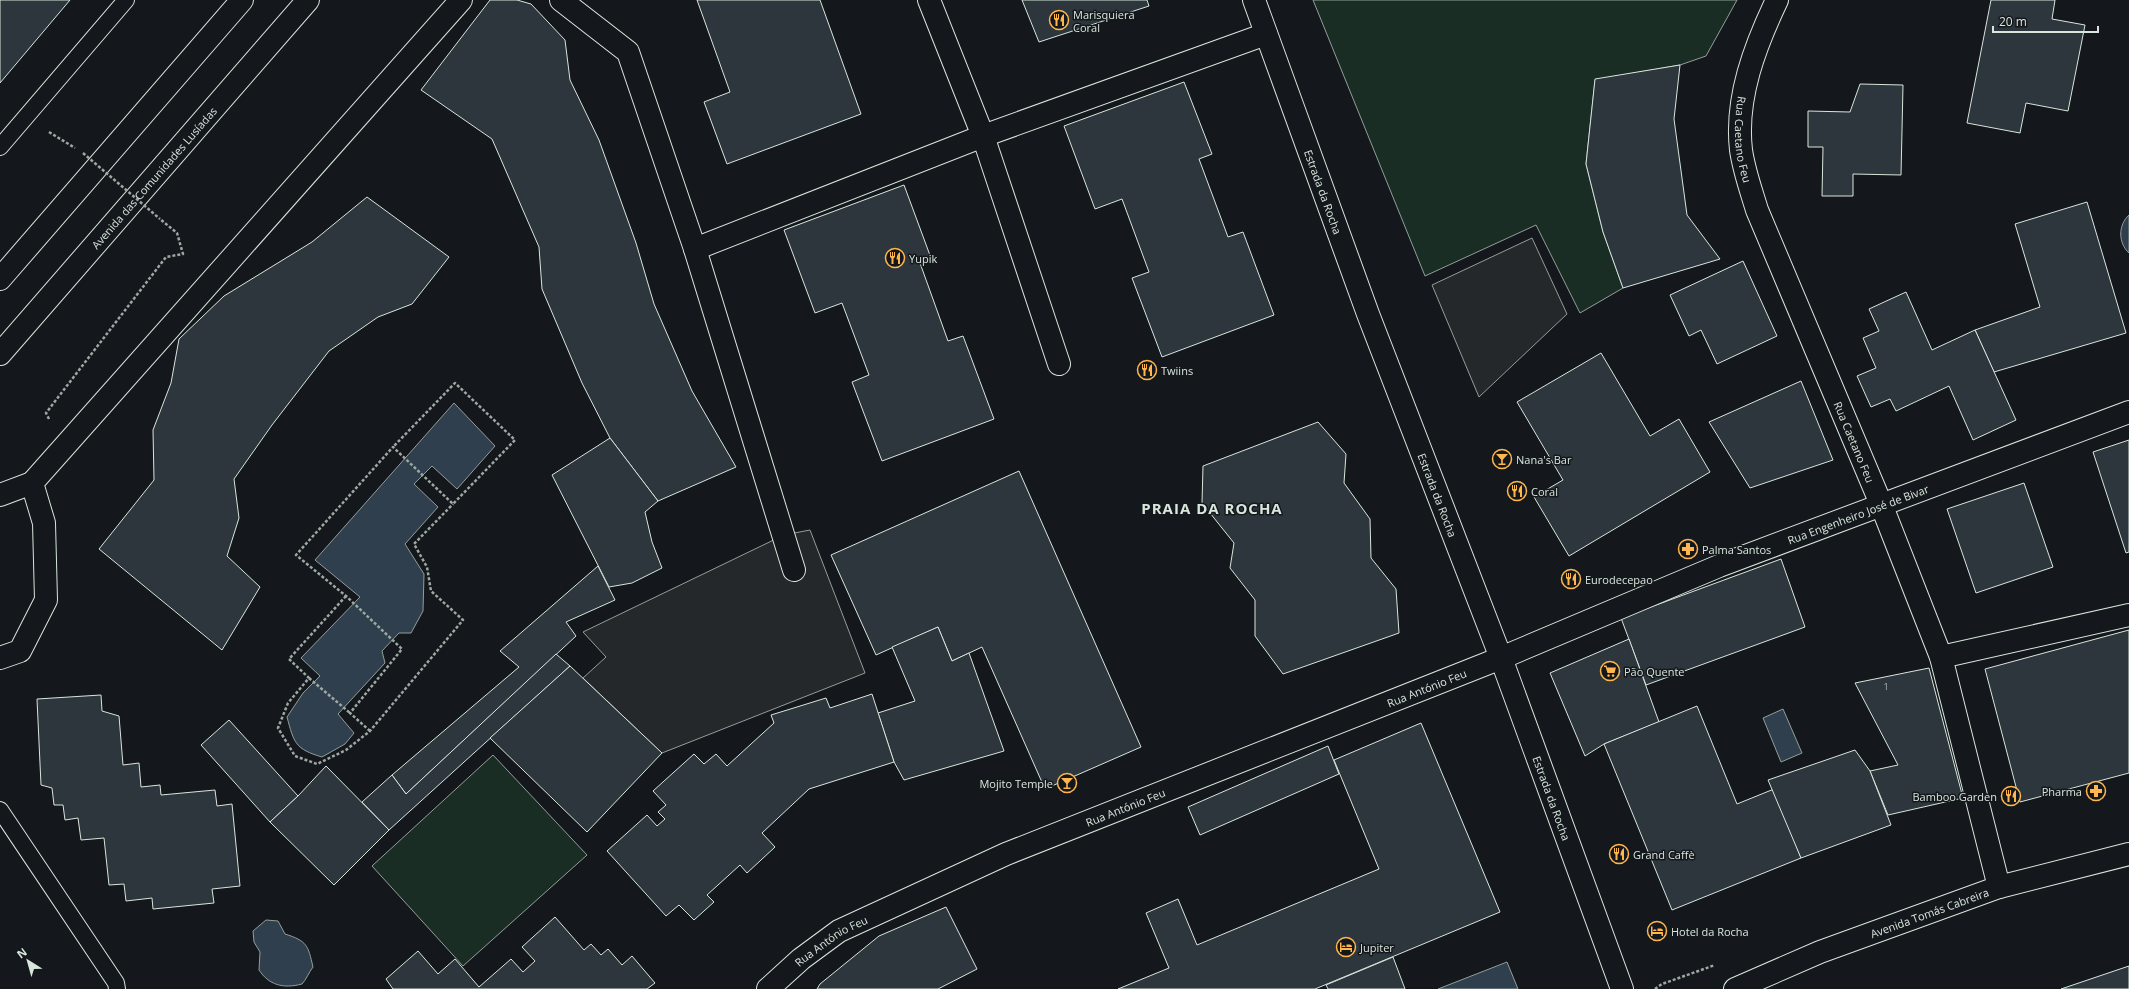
<svg xmlns="http://www.w3.org/2000/svg" width="2129" height="989" font-family="'Open Sans',sans-serif">
<style>
.green{fill:#1a2d24;stroke:#939e99}
.parking{fill:#24282b;stroke:#939e99}
.water{fill:#2f3f4d;stroke:#939e99}
.building{fill:#2c363c;stroke:#d8e6dc}
.lines{fill:none;stroke-linecap:round;stroke-linejoin:round}
.service-casing{stroke:#d8e6dc;stroke-width:18}
.minor-casing{stroke:#d8e6dc;stroke-width:24}
.tertiary-casing{stroke:#d8e6dc;stroke-width:24}
.secondary-casing{stroke:#d8e6dc;stroke-width:24}
.path{stroke:#9da8a2;stroke-width:2.5;stroke-dasharray:3 2;stroke-linecap:butt}
.service{stroke:#14181c;stroke-width:16}
.minor{stroke:#14181c;stroke-width:22}
.tertiary{stroke:#14181c;stroke-width:22}
.secondary{stroke:#14181c;stroke-width:22}
.path-bridge{stroke:#9da8a2;stroke-width:2.5;stroke-dasharray:3 2;stroke-linecap:butt}
.labels{text-anchor:middle;dominant-baseline:central;stroke-width:3;stroke-linejoin:round;paint-order:stroke}
.number-label{font-size:9px;fill:#adbab4}
.poi-label{font-size:11px;fill:#d8e6dc;stroke:#14181c;text-anchor:start}
.street-label{font-size:11px;fill:#d8e6dc;stroke:#14181c}
.district-label{font-size:15px;font-weight:bold;letter-spacing:1px;fill:#d8e6dc;stroke:#14181c}
</style>
<rect width="100%" height="100%" fill="#14181c"/>
<g class="green">
<polygon points="1313,0 1737,0 1706,56 1680,65 1595,80 1586,164 1603,232 1623,288 1580,313 1536,225 1425,276"/>
<polygon points="493,755 587,855 463,966 372,866"/>
</g>
<g class="parking">
<polygon points="1532,238 1567,314 1479,397 1432,285"/>
<polygon points="810,530 865,673 662,753 583,678 606,657 583,632 784,535"/>
</g>
<g class="water">
<path d="M2129,215V253C2118,243 2118,225 2129,215Z"/>
<path d="M454,403L495,446L457,489L432,466L414,484L438,507L405,544L424,574L423,611L411,633H399L382,651L385,663L338,714L354,733L345,744L322,757C295,749 294,743 287,717L303,693L320,676L301,658L360,597L315,560Z"/>
<polygon points="1783,709 1802,753 1781,762 1763,718"/>
<path d="M266,920L278,921L285,934C307,941 308,945 313,967C309,972 306,980 302,984C283,989 269,985 259,970L260,952L254,942L253,931Z"/>
<polygon points="1507,962 1518,989 1438,989"/>
</g>
<g class="building">
<polygon points="0,0 70,0 0,83"/>
<polygon points="490,0 517,0 531,4 565,40 570,80 599,140 636,243 654,304 692,391 736,467 658,501 610,438 582,383 542,289 539,247 492,139 421,90"/>
<polygon points="697,0 820,0 861,114 727,164 704,102 730,92"/>
<polygon points="1022,0 1147,0 1149,6 1039,42"/>
<polygon points="1991,0 2055,0 2052,19 2085,25 2068,111 2026,103 2020,133 1967,123"/>
<polygon points="1680,65 1674,119 1687,215 1720,259 1623,288 1603,232 1586,164 1595,79"/>
<polygon points="1184,82 1212,154 1199,159 1228,237 1243,232 1274,315 1162,357 1132,278 1149,272 1122,199 1095,209 1064,126"/>
<polygon points="1860,84 1903,85 1901,175 1853,174 1853,196 1822,196 1823,147 1808,147 1808,111 1850,112"/>
<polygon points="904,185 931,258 920,263 948,341 963,336 994,419 882,461 852,382 869,375 842,303 815,313 784,230"/>
<polygon points="367,197 449,257 412,304 378,317 329,351 272,425 234,479 239,518 227,556 260,587 222,650 99,549 154,480 153,430 171,383 179,339 224,296 312,242"/>
<polygon points="2087,202 2126,333 1994,372 1975,330 2040,307 2015,224"/>
<polygon points="1743,261 1777,336 1717,364 1701,330 1689,336 1670,295"/>
<polygon points="1906,292 1932,350 1975,330 2016,420 1973,440 1949,386 1896,411 1890,399 1871,407 1857,376 1876,368 1863,338 1879,331 1869,309"/>
<polygon points="1601,353 1650,436 1679,419 1710,472 1569,556 1534,497 1563,480 1517,402"/>
<polygon points="1801,381 1833,460 1750,488 1709,422"/>
<polygon points="1318,422 1346,454 1344,483 1370,519 1371,558 1396,589 1399,633 1283,674 1255,636 1255,600 1230,568 1234,543 1202,503 1203,466"/>
<polygon points="610,438 658,501 645,512 652,542 662,568 632,583 609,587 552,475"/>
<polygon points="2129,440 2129,552 2126,553 2093,452"/>
<polygon points="1019,471 1141,747 1045,789 982,647 952,661 938,627 876,655 831,555"/>
<polygon points="2024,483 2053,567 1976,593 1947,509"/>
<polygon points="1781,559 1805,627 1646,685 1621,618"/>
<polygon points="598,566 615,600 566,622 576,636 406,794 392,775 519,667 500,651"/>
<polygon points="938,627 952,661 969,653 1004,751 904,780 894,762 878,713 915,701 892,647"/>
<polygon points="2129,630 2129,773 2020,802 1985,669"/>
<polygon points="1629,639 1659,722 1604,744 1585,756 1550,673"/>
<polygon points="556,654 570,666 389,830 362,802 392,775 406,794"/>
<polygon points="570,666 662,753 587,832 490,738"/>
<polygon points="1929,668 1963,798 1888,815 1870,771 1898,765 1855,683"/>
<polygon points="872,694 894,762 809,789 762,833 775,847 747,873 740,865 707,895 714,902 694,920 679,905 666,916 607,851 647,815 657,826 665,819 658,812 666,805 653,791 694,754 704,764 716,754 727,766 774,723 771,715 826,698 830,708"/>
<polygon points="101,695 102,711 119,716 123,765 139,763 141,787 160,785 161,795 215,790 217,806 232,804 240,886 212,889 214,903 153,909 152,898 126,901 124,884 109,885 104,838 81,840 78,818 65,820 63,805 54,805 52,788 41,785 37,699"/>
<polygon points="1697,706 1737,804 1774,789 1801,858 1672,910 1604,744"/>
<polygon points="229,720 298,796 270,822 201,745"/>
<polygon points="1421,723 1500,912 1315,989 1118,989 1169,968 1146,913 1178,899 1197,945 1379,869 1334,760"/>
<polygon points="1328,746 1339,774 1200,835 1188,807"/>
<polygon points="1855,750 1870,771 1891,825 1801,858 1768,780"/>
<polygon points="326,766 389,830 334,885 270,822 298,796"/>
<polygon points="946,907 977,969 938,989 817,989 820,984 879,936"/>
<polygon points="555,917 584,950 591,944 601,955 608,949 622,965 632,956 655,983 647,989 393,989 386,979 418,951 438,974 455,959 479,987 511,959 523,972 535,961 522,947"/>
<polygon points="1393,957 1405,989 1328,989 1326,985"/>
<polygon points="2129,966 2129,989 2061,989"/>
</g>
<g class="lines">
<defs>
<g id="service">
<polyline points="0,147 126,0"/>
<polyline points="0,810 116,983 117,989"/>
</g>
<g id="minor">
<polyline points="561,0 628,52 695,249 794,570"/>
<polyline points="929,0 983,136 1059,364"/>
<path id="s1" d="M1777,0C1755,46 1735,98 1741,150C1744,171 1751,190 1757,210L1881,504L1941,657L1999,887"/>
<polyline points="695,249 983,136 1266,34"/>
<polyline points="0,495 32,483"/>
<polyline points="1941,657 2129,615"/>
<polyline points="0,658 20,651 46,600 44,523 32,483 461,0"/>
<path id="s2" d="M768,989L801,959L839,931L1006,854L1501,658L1719,566L2129,412"/>
<path id="s3" d="M1735,989L1820,952L1999,887L2129,854"/>
</g>
<g id="tertiary">
<path id="s4" d="M1254,0L1368,314L1501,658L1622,989"/>
</g>
<g id="secondary">
<polyline points="0,279 242,0"/>
<path id="s5" d="M0,354L308,0"/>
</g>
</defs>
<use href="#service" class="service-casing"/>
<use href="#minor" class="minor-casing"/>
<use href="#tertiary" class="tertiary-casing"/>
<use href="#secondary" class="secondary-casing"/>
<g class="path">
<polyline points="49,132 75,148"/>
<polyline points="49,419 46,413 166,257 183,254 177,233 160,219"/>
<polyline points="346,596 289,659 309,678 288,703 278,728 295,756 317,764 346,750 370,731 463,620 431,591 427,567 414,544 453,504"/>
<polyline points="309,678 350,713"/>
<polyline points="370,731 350,713 402,649 346,596 296,555 393,447 453,504 515,440 455,383 393,447"/>
<polyline points="1655,989 1662,984 1715,965"/>
</g>
<use href="#service" class="service"/>
<use href="#minor" class="minor"/>
<use href="#tertiary" class="tertiary"/>
<use href="#secondary" class="secondary"/>
<polyline class="path-bridge" points="83,153 160,219"/>
</g>
<defs>
<symbol id="restaurant-ring" viewBox="-11 -11 22 22"><circle r="9.5" fill="#14181c" stroke="#ffb74d" stroke-width="1.5"/><path d="M-5-6h1v4h1v-4h1v4h1v-4h1v5L-1.5 .5V6h-2V.5L-5-1ZM5-6V6H3V1.5H1.5Q1.5-4 5-6Z" fill="#ffb74d"/></symbol>
<symbol id="bar-ring" viewBox="-11 -11 22 22"><circle r="9.5" fill="#14181c" stroke="#ffb74d" stroke-width="1.5"/><path d="M-6-5H6L.8 .8V4.5H3.5V6h-7V4.5H-.8V.8Z" fill="#ffb74d"/></symbol>
<symbol id="pharmacy-ring" viewBox="-11 -11 22 22"><circle r="9.5" fill="#14181c" stroke="#ffb74d" stroke-width="1.5"/><path d="M-2-6h4v4h4v4h-4v4h-4v-4h-4v-4h4Z" fill="#ffb74d"/></symbol>
<symbol id="supermarket-ring" viewBox="-11 -11 22 22"><circle r="9.5" fill="#14181c" stroke="#ffb74d" stroke-width="1.5"/><path d="M-6-5.5h2.5l.6 2H6L4.5 2H-2.5L-4.4-4H-6ZM-1.5 3.2a1.3 1.3 0 1 0 .1 0ZM3 3.2a1.3 1.3 0 1 0 .1 0Z" fill="#ffb74d"/></symbol>
<symbol id="hotel-ring" viewBox="-11 -11 22 22"><circle r="9.5" fill="#14181c" stroke="#ffb74d" stroke-width="1.5"/><path d="M-6-4.5h1.5V1H6V5H4.5V3h-9V5H-6ZM-4 0a1.8 1.8 0 1 1 3.6 0ZM.5 0V-2.5h3Q6-2.5 6 0Z" fill="#ffb74d"/></symbol>
</defs>
<g fill-rule="evenodd">
<use href="#restaurant-ring" x="1048" y="9" width="22" height="22"/>
<use href="#restaurant-ring" x="884" y="247" width="22" height="22"/>
<use href="#restaurant-ring" x="1136" y="359" width="22" height="22"/>
<use href="#bar-ring" x="1491" y="448" width="22" height="22"/>
<use href="#restaurant-ring" x="1506" y="480" width="22" height="22"/>
<use href="#pharmacy-ring" x="1677" y="538" width="22" height="22"/>
<use href="#restaurant-ring" x="1560" y="568" width="22" height="22"/>
<use href="#supermarket-ring" x="1599" y="660" width="22" height="22"/>
<use href="#bar-ring" x="1056" y="772" width="22" height="22"/>
<use href="#pharmacy-ring" x="2085" y="780" width="22" height="22"/>
<use href="#restaurant-ring" x="2000" y="785" width="22" height="22"/>
<use href="#restaurant-ring" x="1608" y="843" width="22" height="22"/>
<use href="#hotel-ring" x="1646" y="920" width="22" height="22"/>
<use href="#hotel-ring" x="1335" y="936" width="22" height="22"/>
</g>
<g class="labels">
<g class="number-label">
<text x="1886" y="686">1</text>
</g>
<g class="poi-label">
<text x="1073" y="14">Marisquiera<tspan x="1073" dy="13">Coral</tspan></text>
<text x="909" y="258">Yupik</text>
<text x="1161" y="370">Twiins</text>
<text x="1516" y="459">Nana's Bar</text>
<text x="1531" y="491">Coral</text>
<text x="1702" y="549">Palma Santos</text>
<text x="1585" y="579">Eurodecepao</text>
<text x="1624" y="671">Pão Quente</text>
<text x="1053" y="783" text-anchor="end">Mojito Temple</text>
<text x="2082" y="791" text-anchor="end">Pharma</text>
<text x="1997" y="796" text-anchor="end">Bamboo Garden</text>
<text x="1633" y="854">Grand Caffè</text>
<text x="1671" y="931">Hotel da Rocha</text>
<text x="1360" y="947">Jupiter</text>
</g>
<g class="street-label">
<text stroke="none"><textPath href="#s1" startOffset="146">Rua Caetano Feu</textPath></text>
<text stroke="none"><textPath href="#s5" startOffset="234">Avenida das Comunidades Lusíadas</textPath></text>
<text stroke="none"><textPath href="#s4" startOffset="204">Estrada da Rocha</textPath></text>
<text stroke="none"><textPath href="#s1" startOffset="470">Rua Caetano Feu</textPath></text>
<text stroke="none"><textPath href="#s4" startOffset="528">Estrada da Rocha</textPath></text>
<text stroke="none"><textPath href="#s2" startOffset="1193">Rua Engenheiro José de Bivar</textPath></text>
<text stroke="none"><textPath href="#s2" startOffset="728">Rua António Feu</textPath></text>
<text stroke="none"><textPath href="#s4" startOffset="852">Estrada da Rocha</textPath></text>
<text stroke="none"><textPath href="#s2" startOffset="404">Rua António Feu</textPath></text>
<text stroke="none"><textPath href="#s3" startOffset="209">Avenida Tomás Cabreira</textPath></text>
<text stroke="none"><textPath href="#s2" startOffset="80">Rua António Feu</textPath></text>
</g>
<g class="district-label">
<text x="1212" y="508">PRAIA DA ROCHA</text>
</g>
</g>
<g transform="translate(28 961) rotate(323)" stroke="#14181c" stroke-width="3" paint-order="stroke">
<path d="M0-3L7 15L0 10L-7 15Z" fill="#d8e6dc"/>
<text y="-6" font-size="11" font-weight="bold" text-anchor="middle" fill="#d8e6dc">N</text>
</g>
<path d="M1993 26v6h105v-6" fill="none" stroke="#d8e6dc" stroke-width="2"/>
<text x="1999" y="26" font-size="12" fill="#d8e6dc" stroke="#14181c" stroke-width="3" paint-order="stroke">20 m</text>
</svg>
